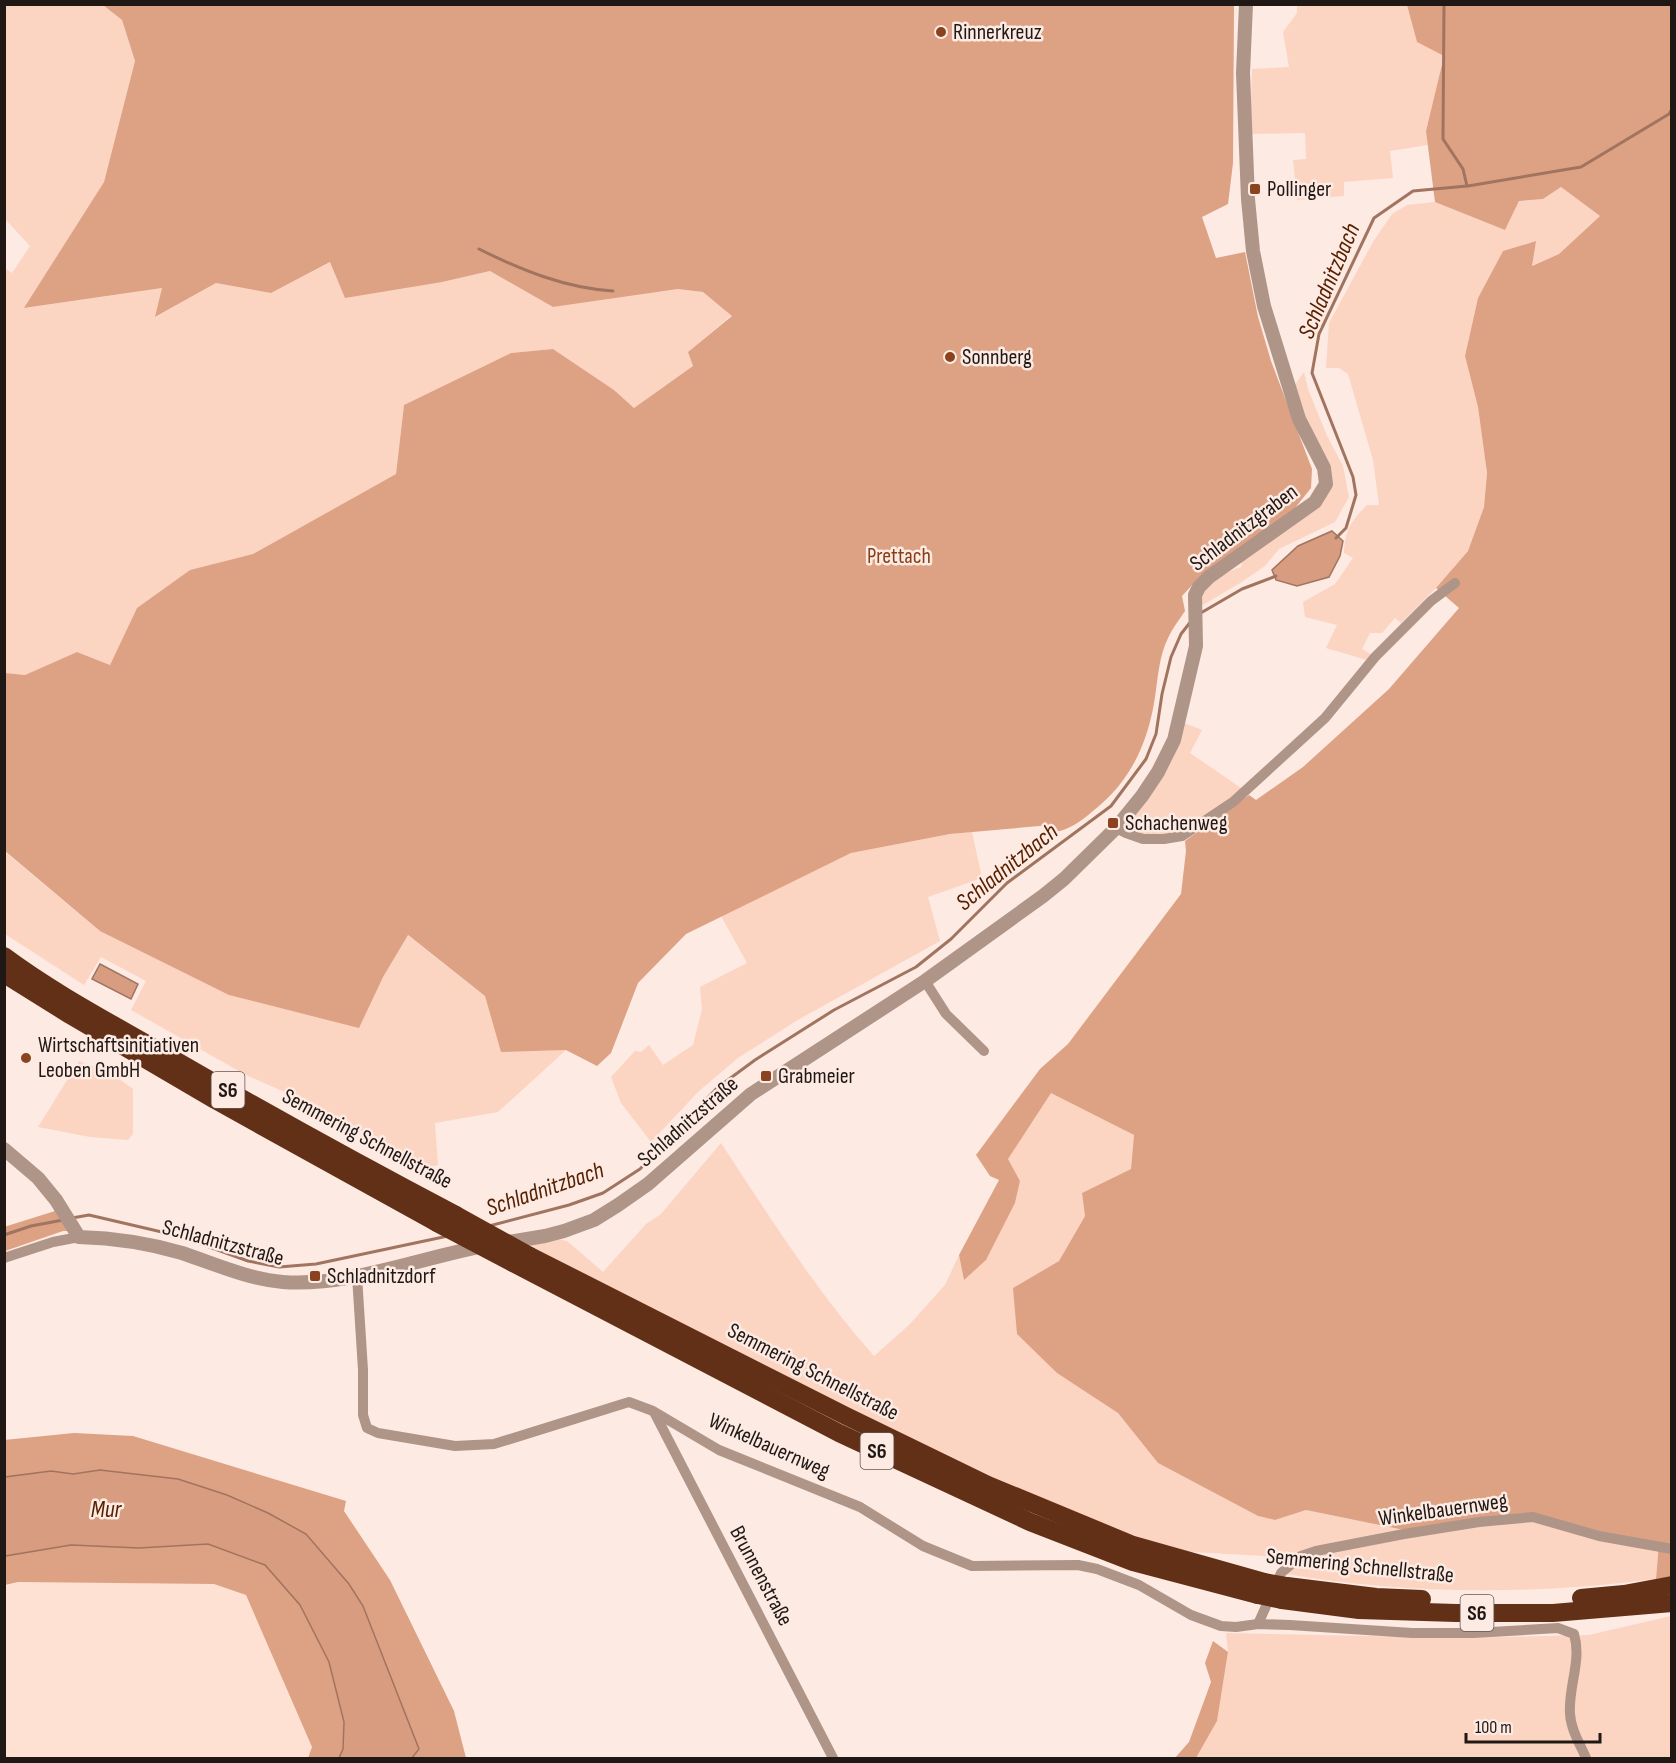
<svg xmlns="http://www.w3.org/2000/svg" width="1676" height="1763" font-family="'Sofia Sans Condensed',sans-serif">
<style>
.built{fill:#fee1d3}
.green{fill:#fcd4c2}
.forest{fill:#dda184}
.water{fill:#d89c80;stroke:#a17460;stroke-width:1.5}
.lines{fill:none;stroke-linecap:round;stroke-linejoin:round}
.stream{stroke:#a17460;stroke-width:3}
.minor{stroke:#af9488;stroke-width:10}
.tertiary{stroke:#af9488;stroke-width:14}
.motorway{stroke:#623016;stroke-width:18}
.motorway-bridge{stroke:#623016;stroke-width:18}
.poi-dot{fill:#8a431e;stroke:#fceae3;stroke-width:2}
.labels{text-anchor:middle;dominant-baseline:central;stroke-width:5;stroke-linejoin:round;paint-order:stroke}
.shield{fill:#fceae3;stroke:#625753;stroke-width:1.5}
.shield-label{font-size:21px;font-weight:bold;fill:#201815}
.poi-label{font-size:22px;fill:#201815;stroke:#fceae3;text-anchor:start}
.street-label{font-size:22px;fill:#201815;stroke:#fceae3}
.park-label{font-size:22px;fill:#873e16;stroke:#fceae3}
.water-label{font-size:24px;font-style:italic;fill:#572101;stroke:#fceae3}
</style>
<rect width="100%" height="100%" fill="#fceae3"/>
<polygon class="built" points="18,1582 214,1584 246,1595 312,1747 308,1758 5,1758 4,1587"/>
<g class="green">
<polygon points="5,5 103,5 122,20 135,61 104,182 25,308 163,288 156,317 216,283 271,293 331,262 442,282 490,271 553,307 678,289 703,292 732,315 688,352 693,366 634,408 614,390 553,349 511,353 404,405 396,474 253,554 190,570 137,608 110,665 77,652 25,675 5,673 4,268 12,273 30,246 5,219"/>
<polygon points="1297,5 1407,5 1417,42 1444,56 1426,131 1428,145 1390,151 1393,178 1344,182 1344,196 1297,200 1293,160 1306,159 1305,133 1250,134 1252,69 1289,67 1283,32 1297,13"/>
<path d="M1561,187L1600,216L1559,254L1531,266L1535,241L1503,251L1478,298L1465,356L1478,407L1487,473L1484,507L1468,551L1436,588L1401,623L1395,618L1382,633H1370L1362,649L1372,655L1367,660L1326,648L1337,625L1305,617L1303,602L1335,584L1353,558L1344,553C1345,530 1351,521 1367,505H1379L1373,460L1348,374L1339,368H1326L1329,323L1373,242L1392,214L1407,205L1435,202L1505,230L1519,201L1543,199Z"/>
<path d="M1304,372L1308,389L1327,436L1343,466L1349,497L1335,522L1279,549L1265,566L1240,583L1203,605L1199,600C1205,581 1224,573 1241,567L1243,559C1272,539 1317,516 1332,483L1306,422L1294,386Z"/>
<polygon points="1184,723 1202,730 1190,753 1244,790 1180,834 1143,836 1125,828"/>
<polygon points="972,832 982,878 928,897 940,941 796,1021 738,1058 699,1091 651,1142 621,1103 611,1077 635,1051 641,1052 649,1045 663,1065 693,1045 702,1009 700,987 747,963 721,916 851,853 950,834"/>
<polygon points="4,851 100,931 383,977 407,935 485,996 501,1051 566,1050 498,1112 435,1123 438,1165 422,1169 382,1142 307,1102 246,1075 131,1010 146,981 101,957 84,985 5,934"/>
<polygon points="79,1061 111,1073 133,1089 133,1134 128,1140 90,1137 38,1127"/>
<path d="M1051,1092L1134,1135L1131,1169L1082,1193L1085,1216L1059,1261L1013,1288L1056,1372L1118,1413L1158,1463L1258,1516L1275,1520L1306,1510L1404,1530L1533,1513L1659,1543L1656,1579C1531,1595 1406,1595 1281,1573L1286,1567L1264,1556L1174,1551L1105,1527L923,1448L529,1245L557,1239L567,1241L603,1272L646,1224L661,1214L721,1143C769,1216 816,1291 874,1356L909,1325L945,1285L959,1255L964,1279L986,1260L1015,1203L1020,1181L1008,1159Z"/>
<polygon points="1671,1616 1671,1758 1196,1758 1217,1721 1228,1652 1226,1633 1459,1638 1589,1635"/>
</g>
<g class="forest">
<path d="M103,5H1234L1233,163L1228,204L1202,217L1216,258L1245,252L1258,317L1271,361L1312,469L1311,488L1295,508L1196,581L1182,596L1185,611C1179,620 1172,629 1168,638C1159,656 1158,678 1155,697C1148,743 1131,781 1093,811C1081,821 1070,830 1054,832L1051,825L950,834L851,853L686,934L638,983L611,1053L597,1066L566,1050L501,1052L485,996L408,935L383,977L359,1028L229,995L100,931L5,851V673L25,675L77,652L110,665L137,608L190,570L253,554L396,474L404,405L511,353L553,349L614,390L634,408L693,366L688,352L732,316L703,292L678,289L553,307L490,271L442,282L345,298L330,262L271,293L216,283L155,317L162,288L24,308L104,182L135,61L122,20Z"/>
<polygon points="1407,5 1671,5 1671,1577 1656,1579 1659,1543 1597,1532 1533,1513 1404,1530 1306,1510 1275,1520 1258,1516 1158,1463 1118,1413 1057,1373 1017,1334 1013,1288 1059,1261 1085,1216 1082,1193 1131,1169 1134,1135 1051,1093 1008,1159 1020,1181 1015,1203 986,1260 964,1280 959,1255 999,1180 990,1176 976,1155 1040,1069 1068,1044 1181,894 1186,851 1185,841 1249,795 1256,800 1303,767 1389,689 1459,608 1436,588 1468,551 1484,507 1487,473 1478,407 1465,356 1478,298 1503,251 1536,241 1532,266 1559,254 1600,216 1561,187 1543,199 1519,201 1505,230 1435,202 1426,131 1444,56 1417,42"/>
<polygon points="55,1211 68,1231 63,1231 5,1251 4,1227"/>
<polygon points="74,1433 133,1436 346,1501 344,1511 390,1580 454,1711 466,1758 412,1758 419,1749 306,1534 268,1513 227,1495 100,1470 73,1474 51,1471 5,1477 4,1440"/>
<polygon points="208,1544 265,1565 300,1605 329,1662 344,1722 343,1749 339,1758 308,1758 312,1747 246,1595 214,1584 18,1582 5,1585 5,1556 71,1545 139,1548"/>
<polygon points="1213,1641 1228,1652 1217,1721 1196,1758 1175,1758 1189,1742 1211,1682 1205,1663"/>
</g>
<g class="water">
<polygon points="1332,531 1343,541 1340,556 1329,577 1297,586 1276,580 1272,570 1298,546"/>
<polygon points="100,964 138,984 131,999 92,979"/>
<polygon points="100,1470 178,1479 227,1495 268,1513 306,1534 349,1584 363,1606 419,1749 412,1758 339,1758 343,1749 344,1722 329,1662 300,1605 265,1565 208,1544 139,1548 71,1545 5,1556 5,1477 51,1471 73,1474"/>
</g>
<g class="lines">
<g class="stream">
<polyline points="1468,186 1581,167 1669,114 1672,109"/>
<path d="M479,249C521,270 565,288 613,291"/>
<polyline points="1336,538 1346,528 1356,495 1353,477 1312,373 1319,334 1374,218 1413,191 1467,186 1463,169 1443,139 1444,4"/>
<polyline points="1199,614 1242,589 1276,576"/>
<polyline points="72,1218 89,1215 179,1236 248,1261 279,1267 316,1264 448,1236"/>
<polyline points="489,1226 569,1205 603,1193 640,1169 717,1088 755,1060 834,1010 916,967 951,939 1007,883 1111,806 1146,759 1156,734 1162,694 1171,657 1181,634 1192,620"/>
<polyline points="4,1235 31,1226 63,1220"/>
</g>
<g class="minor">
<polyline points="1116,828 1126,833 1143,839 1164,839 1182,836 1233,802 1325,718 1375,657 1431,601 1455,583"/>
<polyline points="925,981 946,1014 984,1051"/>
<polyline points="4,1258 53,1242 79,1237"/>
<path d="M357,1276L363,1370V1415L367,1428L378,1433L455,1446L494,1444L629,1402L653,1411L719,1450L860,1507L923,1546L972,1566L1078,1565L1097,1569L1139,1585L1191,1615L1221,1626L1236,1627L1258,1624L1290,1625L1412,1633H1474L1558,1628L1574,1634C1582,1661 1568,1687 1570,1714C1571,1730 1580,1744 1586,1758"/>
<polyline points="654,1412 833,1758"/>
<polyline points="1258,1624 1281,1573 1301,1556 1316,1551 1404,1534 1479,1522 1533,1517 1599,1536 1672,1549"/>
</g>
<g class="tertiary">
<path d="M4,1149L38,1178L56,1200L79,1237C114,1238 148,1243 182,1253C215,1264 248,1279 283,1282C347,1287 420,1258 484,1246"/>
<polyline points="503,1243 545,1236 564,1231 594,1220 618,1205 648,1184 751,1094 925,981 1043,896 1064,879 1116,828 1142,796 1158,772 1174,740 1196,646 1195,595 1199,587 1209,577 1315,502 1326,484 1324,468 1299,419 1264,306 1253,251 1248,199 1243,73 1246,4"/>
</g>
<g class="motorway">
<path d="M4,956C55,994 113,1024 168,1056C263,1111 359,1164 456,1215"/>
<polyline points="4,974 70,1015 215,1100 437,1223"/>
<polyline points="530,1256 846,1416 988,1485 1133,1545 1264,1582"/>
<polyline points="513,1263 839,1433 1030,1522 1133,1562 1258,1595"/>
<polyline points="1287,1586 1376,1597 1422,1599"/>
<polyline points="1581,1598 1624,1594 1672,1585"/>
<polyline points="1282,1600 1359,1610 1456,1613 1553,1613 1672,1603"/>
</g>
<g class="motorway-bridge">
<polyline points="456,1215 530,1256"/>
<polyline points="437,1223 513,1263"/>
<polyline points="1264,1582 1287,1586"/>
<polyline points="1258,1595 1282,1600"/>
</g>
</g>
<g class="poi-dot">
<circle cx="941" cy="32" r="6"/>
<rect x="1249" y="183" width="12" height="12" rx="3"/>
<circle cx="950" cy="357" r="6"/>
<rect x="1107" y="817" width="12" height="12" rx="3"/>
<circle cx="26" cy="1058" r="6"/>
<rect x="760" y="1070" width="12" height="12" rx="3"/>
<rect x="309" y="1270" width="12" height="12" rx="3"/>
</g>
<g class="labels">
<g class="shield">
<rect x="211.5" y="1072" width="33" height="36" rx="4.5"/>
<rect x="860.5" y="1433" width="33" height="36" rx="4.5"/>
<rect x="1460.5" y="1595" width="33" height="36" rx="4.5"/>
</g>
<g class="shield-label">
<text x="228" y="1090">S6</text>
<text x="877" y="1451">S6</text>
<text x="1477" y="1613">S6</text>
</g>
<g class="poi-label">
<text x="953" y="32">Rinnerkreuz</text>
<text x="1267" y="189">Pollinger</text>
<text x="962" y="357">Sonnberg</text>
<text x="1125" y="823">Schachenweg</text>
<text x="38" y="1045">Wirtschaftsinitiativen<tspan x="38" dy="25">Leoben GmbH</tspan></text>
<text x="778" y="1076">Grabmeier</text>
<text x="327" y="1276">Schladnitzdorf</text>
</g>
<g class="street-label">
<text transform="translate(1244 528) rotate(-37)">Schladnitzgraben</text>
<text transform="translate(688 1122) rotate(-41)">Schladnitzstraße</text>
<text transform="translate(367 1139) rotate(28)">Semmering Schnellstraße</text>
<text transform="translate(223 1243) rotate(15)">Schladnitzstraße</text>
<text transform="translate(813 1372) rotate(27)">Semmering Schnellstraße</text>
<text transform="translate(769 1446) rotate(24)">Winkelbauernweg</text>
<text transform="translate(1443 1510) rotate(-8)">Winkelbauernweg</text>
<text transform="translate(1360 1566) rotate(6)">Semmering Schnellstraße</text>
<text transform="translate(761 1576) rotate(62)">Brunnenstraße</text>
</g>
<g class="park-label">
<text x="899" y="556">Prettach</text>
</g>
<g class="water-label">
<text transform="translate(1329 281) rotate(-67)">Schladnitzbach</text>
<text transform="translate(1007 867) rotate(-39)">Schladnitzbach</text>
<text transform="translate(545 1189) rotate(-19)">Schladnitzbach</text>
<text x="106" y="1509">Mur</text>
</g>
</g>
<rect width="1676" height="1763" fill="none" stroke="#201815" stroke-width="12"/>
<path d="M1466 1733v9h134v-9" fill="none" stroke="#201815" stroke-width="3"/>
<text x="1475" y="1733" font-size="18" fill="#201815" stroke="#fceae3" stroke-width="4.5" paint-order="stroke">100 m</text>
</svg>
